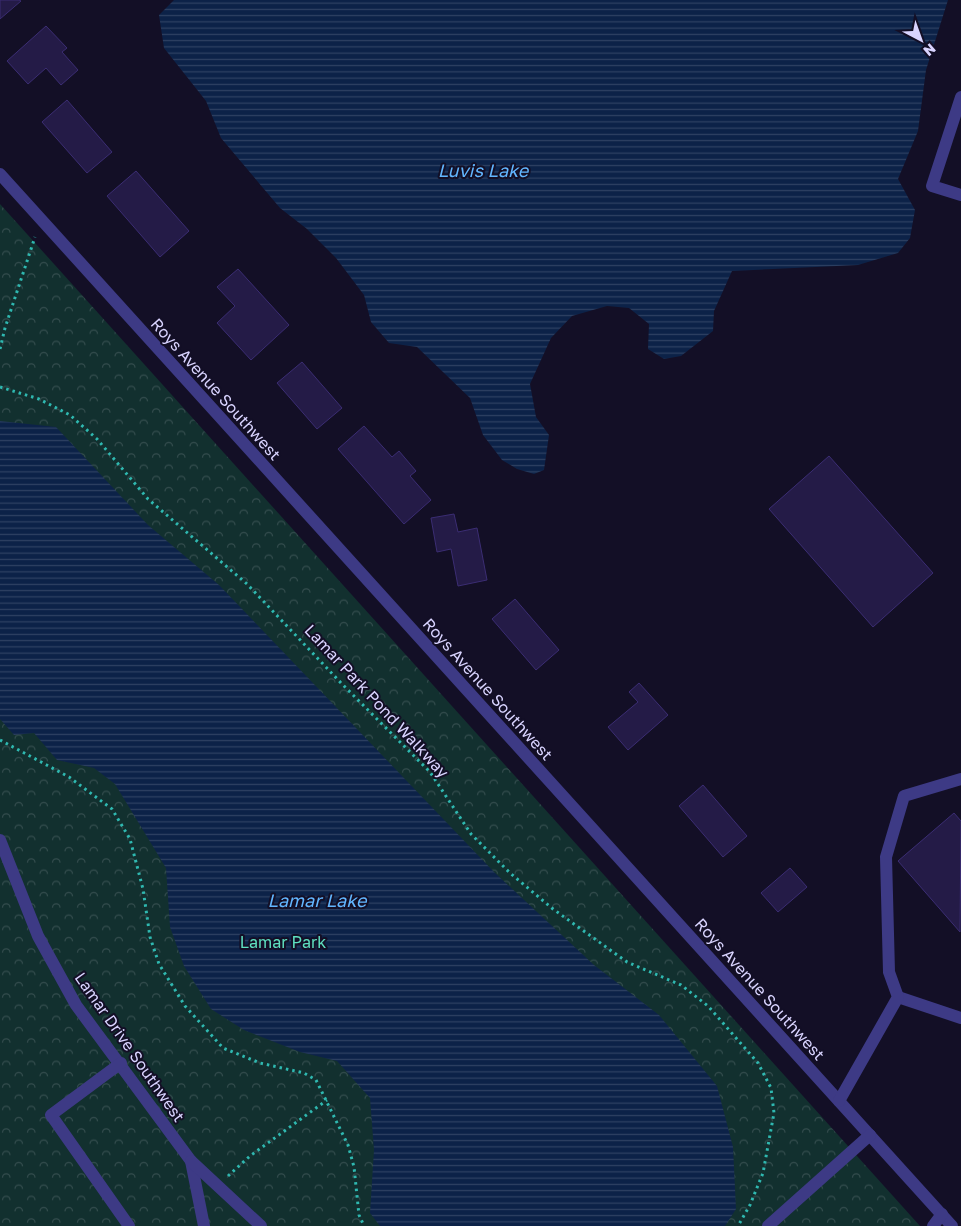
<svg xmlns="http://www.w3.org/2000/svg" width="961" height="1226" font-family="'Golos Text',sans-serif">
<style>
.park{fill:url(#park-crowns)}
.water{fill:url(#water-rules)}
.building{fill:#241b47;stroke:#3b2d73}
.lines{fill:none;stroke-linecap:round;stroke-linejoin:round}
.path{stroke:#2fb8b0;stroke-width:3;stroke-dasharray:2.5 4;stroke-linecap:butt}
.minor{stroke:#3d3a85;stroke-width:12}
.labels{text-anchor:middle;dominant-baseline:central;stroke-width:4;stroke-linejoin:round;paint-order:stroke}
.street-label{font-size:16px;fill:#d9d4ff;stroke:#130f26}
.park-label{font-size:16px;fill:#5fe0c0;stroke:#130f26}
.water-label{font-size:18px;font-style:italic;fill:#62b6ff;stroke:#130f26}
</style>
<defs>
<pattern id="park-crowns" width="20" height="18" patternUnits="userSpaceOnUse" patternTransform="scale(1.25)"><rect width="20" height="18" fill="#12302f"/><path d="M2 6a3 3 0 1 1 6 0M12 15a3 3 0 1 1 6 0" fill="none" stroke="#344d4e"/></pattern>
<pattern id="water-rules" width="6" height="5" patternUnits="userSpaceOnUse" patternTransform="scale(1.25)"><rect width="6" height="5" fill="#0c2248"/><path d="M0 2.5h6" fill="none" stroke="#2f4163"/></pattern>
</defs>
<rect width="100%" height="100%" fill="#130f26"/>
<polygon class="park" points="0,204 920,1226 0,1226"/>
<g class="water">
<polygon points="174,0 948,0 926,70 918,131 898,179 915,210 910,238 898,253 858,265 732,271 714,311 713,331 681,356 664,359 648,349 649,324 629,308 607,306 572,316 551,338 530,384 536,417 549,435 544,470 534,474 517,469 502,460 483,435 470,398 417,347 389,343 371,322 364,295 336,258 307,229 280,208 221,138 206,101 164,48 159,15"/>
<polygon points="0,421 56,427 148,525 219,585 494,872 594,965 659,1015 717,1086 733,1147 736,1209 725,1226 380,1226 370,1213 374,1150 370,1098 337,1061 300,1052 244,1030 211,1009 184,966 170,927 166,868 115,784 94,768 57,760 34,733 14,735 0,719"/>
</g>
<g class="building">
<polygon points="0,0 19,0 21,1 0,19"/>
<polygon points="46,26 67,48 62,52 78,70 61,85 46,68 28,84 7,61"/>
<polygon points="67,100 112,152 87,173 42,122"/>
<polygon points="136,171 189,231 160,257 107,196"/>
<polygon points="238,269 289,325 251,360 217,323 235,306 217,287"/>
<polygon points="302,362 342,408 317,429 277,383"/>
<polygon points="364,426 392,457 399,451 416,471 410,476 431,500 404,524 338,449"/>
<polygon points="829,456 933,573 873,627 769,509"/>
<polygon points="454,514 458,532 477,528 487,580 458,586 451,549 437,552 431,518"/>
<polygon points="515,599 559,650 536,670 492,619"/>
<polygon points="639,683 668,715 628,750 608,727 638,702 629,692"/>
<polygon points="703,785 747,836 723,857 679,806"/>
<polygon points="954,813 961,821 960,932 898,861"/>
<polygon points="790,868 807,887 778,912 761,893"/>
</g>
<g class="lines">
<g class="path">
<polyline points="0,349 5,328 35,237"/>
<polyline points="0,387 39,399 70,415 97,439 148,499 247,584 342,684 430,772 471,834 510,873 553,909 627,962 681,985 708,1006 758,1063 771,1088 774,1113 763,1173 750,1205 738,1226"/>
<polyline points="0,740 69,777 112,809 130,839 143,889 150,937 159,964 185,1006 223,1048 260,1063 304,1073 316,1080 348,1145 354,1167 359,1215 364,1226"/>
<polyline points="228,1176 250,1156 327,1100"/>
</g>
<g class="minor">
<polyline points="961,97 932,186 961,195"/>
<polyline points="0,174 952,1226"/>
<polyline points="0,840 38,936 76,1005 191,1161 204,1226"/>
<polyline points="898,997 961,1018"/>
<polyline points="121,1063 51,1115 129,1226"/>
<polyline points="839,1101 898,997 889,972 886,857 904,796 961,779"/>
<polyline points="191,1161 261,1226"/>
<polyline points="768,1226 870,1135"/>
<polyline points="933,1226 942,1214"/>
</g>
</g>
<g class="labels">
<g class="street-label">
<text transform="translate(216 389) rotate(48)">Roys Avenue Southwest</text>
<text transform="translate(488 689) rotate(48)">Roys Avenue Southwest</text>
<text transform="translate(377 701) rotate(47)">Lamar Park Pond Walkway</text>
<text transform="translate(760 989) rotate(48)">Roys Avenue Southwest</text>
<text transform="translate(130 1047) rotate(55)">Lamar Drive Southwest</text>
</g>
<g class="park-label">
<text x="283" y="942">Lamar Park</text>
</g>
<g class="water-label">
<text x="483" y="170">Luvis Lake</text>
<text x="317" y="900">Lamar Lake</text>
</g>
</g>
<g transform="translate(921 40) rotate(139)" stroke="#130f26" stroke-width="4" paint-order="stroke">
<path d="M0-4L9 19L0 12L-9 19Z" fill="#d9d4ff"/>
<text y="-8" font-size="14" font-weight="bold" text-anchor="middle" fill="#d9d4ff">N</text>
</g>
</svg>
